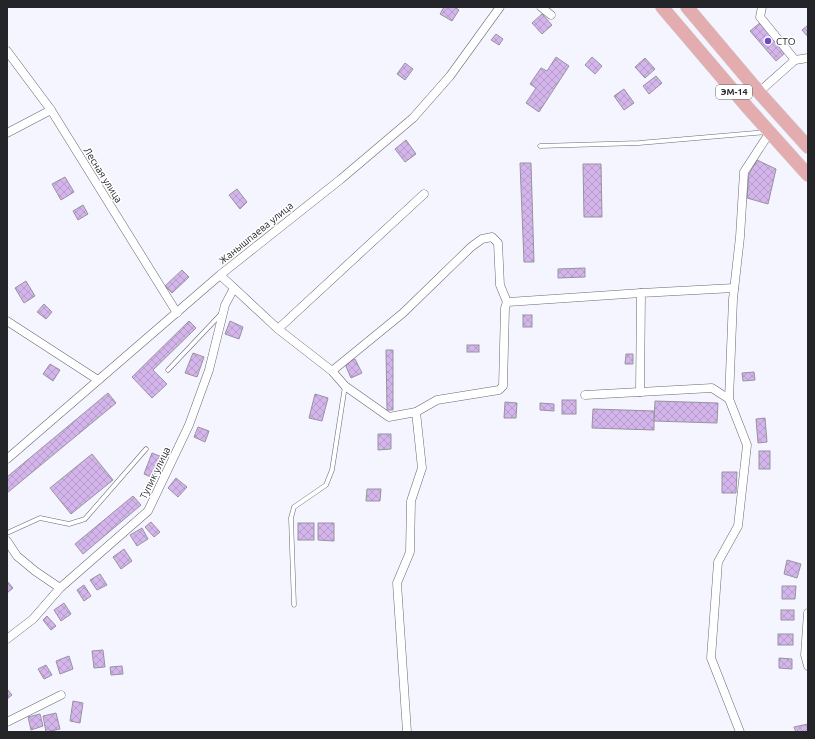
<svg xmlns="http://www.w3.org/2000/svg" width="815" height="739" font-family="Ubuntu,sans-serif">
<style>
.building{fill:url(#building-cross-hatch);stroke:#98939d}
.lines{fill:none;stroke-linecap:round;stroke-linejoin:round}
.service-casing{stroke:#686973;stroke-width:5}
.minor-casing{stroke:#686973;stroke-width:9}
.primary-casing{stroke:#d3d3d4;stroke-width:14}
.service{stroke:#fff;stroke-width:4}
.minor{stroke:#fff;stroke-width:8}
.primary{stroke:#e3adaf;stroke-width:13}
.poi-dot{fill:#694ac3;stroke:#fff;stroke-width:1.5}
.labels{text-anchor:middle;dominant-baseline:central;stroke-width:3;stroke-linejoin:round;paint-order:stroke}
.shield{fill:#fff;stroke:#666669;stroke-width:1}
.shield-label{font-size:9px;font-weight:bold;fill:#242529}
.poi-label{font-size:10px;fill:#242529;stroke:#fff;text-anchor:start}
.street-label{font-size:10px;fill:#242529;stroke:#fff}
</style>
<defs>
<pattern id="building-cross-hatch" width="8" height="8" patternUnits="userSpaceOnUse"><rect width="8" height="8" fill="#d3b5ec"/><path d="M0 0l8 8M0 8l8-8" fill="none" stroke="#b59cca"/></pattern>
</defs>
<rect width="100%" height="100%" fill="#f4f5ff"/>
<g class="building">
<polygon points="444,7 454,7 459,10 452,21 440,14"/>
<polygon points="542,14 552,25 542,34 532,23"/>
<polygon points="761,22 786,52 776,61 750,31"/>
<polygon points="808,25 808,37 802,30"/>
<polygon points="496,34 503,39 499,45 491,40"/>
<polygon points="556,57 569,66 539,112 526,103 536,88 530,84 541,68 547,71"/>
<polygon points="592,57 602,66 595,74 585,65"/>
<polygon points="645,58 655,69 645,78 635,67"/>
<polygon points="405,63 413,69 405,80 397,74"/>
<polygon points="656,76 662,83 649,94 643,86"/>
<polygon points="624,89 634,103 624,110 614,96"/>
<polygon points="406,140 416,154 405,162 395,149"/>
<polygon points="757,160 776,169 768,204 747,198 749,174"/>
<polygon points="520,163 531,163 534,262 524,262"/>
<polygon points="583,164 601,164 602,217 584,217"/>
<polygon points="65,177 74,192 61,200 52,184"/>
<polygon points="237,189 247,202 240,209 229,195"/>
<polygon points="83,205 88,214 78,220 73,211"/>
<polygon points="585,268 585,277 558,278 558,269"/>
<polygon points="182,270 189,277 172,293 165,286"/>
<polygon points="26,281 35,296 24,303 15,288"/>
<polygon points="44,304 52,312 46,319 37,312"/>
<rect x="523" y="315" width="9" height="12"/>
<polygon points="189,321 196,328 153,370 167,384 152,398 132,377"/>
<polygon points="230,321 243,327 239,339 225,334"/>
<rect x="467" y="345" width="12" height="7"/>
<polygon points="386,350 393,350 393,410 387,410"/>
<polygon points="193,353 204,357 197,377 185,373"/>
<polygon points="626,354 633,354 633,364 625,364"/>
<polygon points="355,359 362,373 351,378 345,364"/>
<polygon points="50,364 60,370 53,381 43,374"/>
<polygon points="754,372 755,380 743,381 742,373"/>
<polygon points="108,393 116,403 7,493 7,477"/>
<polygon points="315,394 328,398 322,421 309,418"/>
<rect x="562" y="400" width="14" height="14"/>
<polygon points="655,401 718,403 717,423 654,421"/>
<polygon points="505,402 517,403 516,418 504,418"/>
<polygon points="540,403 554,404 554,411 540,410"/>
<polygon points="593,409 654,411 654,430 592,428"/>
<polygon points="765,418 767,442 758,443 756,419"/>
<polygon points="198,427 209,431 205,442 194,437"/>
<polygon points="378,434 391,434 391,449 378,450"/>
<rect x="759" y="451" width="11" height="18"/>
<polygon points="152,453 162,457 153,478 144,474"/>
<polygon points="92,454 113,480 71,514 50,488"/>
<polygon points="722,472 737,472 736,493 722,493"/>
<polygon points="176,478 187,487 178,497 168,488"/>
<polygon points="367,489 381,489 380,501 366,501"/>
<polygon points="133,496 141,505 83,554 75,544"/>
<polygon points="151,522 160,532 154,537 145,527"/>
<rect x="298" y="523" width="16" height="17"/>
<polygon points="318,523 334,523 334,541 318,540"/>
<polygon points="142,528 148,539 137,546 130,535"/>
<polygon points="124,549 132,561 121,569 113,557"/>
<polygon points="787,560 801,564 797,578 784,574"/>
<polygon points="100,574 107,585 97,590 90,580"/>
<polygon points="7,581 13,588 7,593"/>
<polygon points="84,585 91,596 84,601 77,590"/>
<polygon points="782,586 796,586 795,599 782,599"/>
<polygon points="64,603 71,614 61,621 54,610"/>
<rect x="781" y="610" width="13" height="10"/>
<polygon points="47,616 56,626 51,630 43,620"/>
<rect x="778" y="634" width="15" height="11"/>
<polygon points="103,650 105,667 94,668 92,651"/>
<polygon points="69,656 73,669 60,674 56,661"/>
<polygon points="779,658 792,659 792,669 779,668"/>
<polygon points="46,665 52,675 44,679 38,669"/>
<polygon points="122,666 123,674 111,675 110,667"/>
<polygon points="7,689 12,695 7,699"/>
<polygon points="73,701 83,703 80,723 70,721"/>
<polygon points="56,713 60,729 46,732 43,716"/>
<polygon points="40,714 43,726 31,730 28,717"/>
<polygon points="808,724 808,732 796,732 794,727"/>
</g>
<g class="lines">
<defs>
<g id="service">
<polyline points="540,146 639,143 767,132"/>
<polyline points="168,370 221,314"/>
<polyline points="7,533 40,518 69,524 85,519 146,449"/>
<polyline points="294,605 291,518 294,507 326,485 332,470 345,386"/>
</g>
<g id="minor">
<polyline points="541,7 551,15"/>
<polyline points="7,51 51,110 177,313"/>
<polyline points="795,60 808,58"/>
<polyline points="759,92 795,60 760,17 762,7"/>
<polyline points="7,133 51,110"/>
<polyline points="220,275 278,329 332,371 345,386 389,417 416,412 422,468 411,501 410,552 397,583 407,732"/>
<polyline points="7,321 98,380"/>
<polyline points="278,329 424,194"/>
<polyline points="332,371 403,313 471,247 482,239 492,237 498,243 500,285 507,302"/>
<polyline points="640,392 641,293 734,288"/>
<polyline points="585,395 712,388 729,399"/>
<polyline points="416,412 437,400 499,390 503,386 505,308 507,302 641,293"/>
<polyline points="7,459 220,275 341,179 413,118 450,76 500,7"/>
<polyline points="7,541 17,556 35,571 60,588"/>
<polyline points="808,613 805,655 808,666"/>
<polyline points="7,639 33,619 60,588 148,511 189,425 209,370 225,305 234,288"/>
<polyline points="7,722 61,695"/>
<polyline points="740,732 711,658 718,562 738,526 747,445 729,399 733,299 740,237 744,172 770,132"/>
</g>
<g id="primary">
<polyline points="662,7 748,108 808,175"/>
<polyline points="687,7 763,97 808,147"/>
</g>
</defs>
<use href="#service" class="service-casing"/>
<use href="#minor" class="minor-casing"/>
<use href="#primary" class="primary-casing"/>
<use href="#service" class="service"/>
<use href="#minor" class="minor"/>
<use href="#primary" class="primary"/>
</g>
<circle class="poi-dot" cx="768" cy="41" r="4"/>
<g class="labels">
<rect class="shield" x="716" y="85" width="36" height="14" rx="3"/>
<g class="shield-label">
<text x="734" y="92">ЭМ-14</text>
</g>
<g class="poi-label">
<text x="776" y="41">СТО</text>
</g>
<g class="street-label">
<text transform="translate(103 175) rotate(58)">Лесная улица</text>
<text transform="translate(256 233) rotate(-39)">Жанышпаева улица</text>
<text transform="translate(155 473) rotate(-64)">Тупик улица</text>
</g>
</g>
<rect width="815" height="739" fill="none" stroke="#242529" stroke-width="16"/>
</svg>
